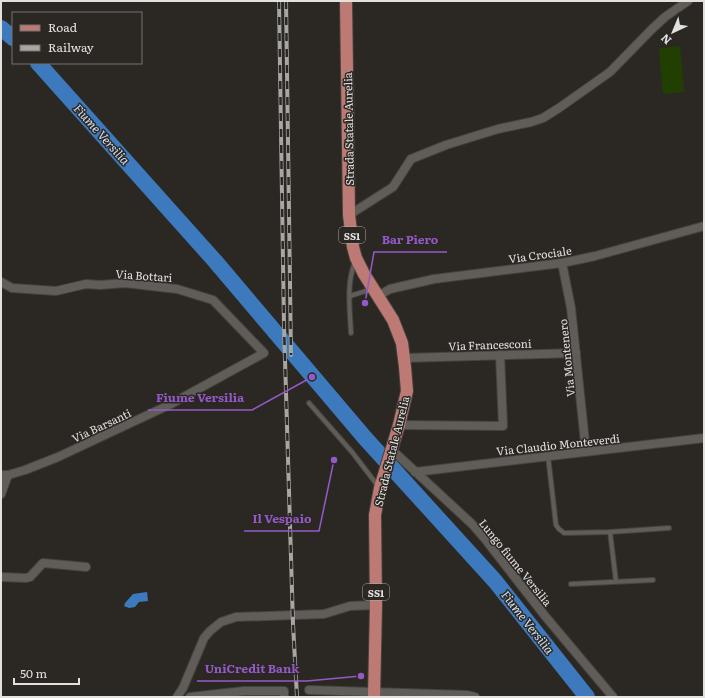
<svg xmlns="http://www.w3.org/2000/svg" width="705" height="698" font-family="Literata,serif">
<style>
.green{fill:#203f00}
.water{fill:#3c79bd}
.lines{fill:none;stroke-linecap:round;stroke-linejoin:round}
.river{stroke:#3c79bd;stroke-width:16}
.lane-casing{stroke:#45433f;stroke-width:6}
.street-casing{stroke:#45433f;stroke-width:10}
.primary-casing{stroke:#45433f;stroke-width:14}
.lane{stroke:#605d59;stroke-width:4}
.street{stroke:#605d59;stroke-width:8}
.primary{stroke:#bd7a75;stroke-width:12}
.rail-casing{stroke:#a8a6a2;stroke-width:4}
.rail{stroke:#2b2824;stroke-width:2.5;stroke-dasharray:8;stroke-linecap:butt}
.labels{text-anchor:middle;dominant-baseline:central;stroke-width:3;stroke-linejoin:round;paint-order:stroke}
.shield{fill:#2b2824;stroke:#acaaa6;stroke-width:1}
.shield-label{font-size:10px;font-weight:bold;fill:#e3e1de}
.street-label{font-size:11px;fill:#e3e1de;stroke:#2b2824}
.water-label{font-size:12px;font-style:italic;fill:#d1e1f3;stroke:#2b2824}
.leader{fill:none;stroke:#9559c7;stroke-width:1.5}
.callout-dot{fill:#9559c7;stroke:#2b2824;stroke-width:1.5}
.callout-label{font-size:12px;text-anchor:middle;font-weight:bold;fill:#9559c7;stroke:#2b2824;stroke-width:3;stroke-linejoin:round;paint-order:stroke}
</style>
<rect width="100%" height="100%" fill="#2b2824"/>
<polygon class="green" points="680,46 684,92 663,94 659,48"/>
<polygon class="water" points="147,592 148,601 139,602 135,607 129,608 124,606 125,603 133,594"/>
<g class="lines">
<g class="river">
<polyline points="1,28 13,38"/>
<polyline points="38,63 215,261 365,438 495,581 587,697"/>
</g>
<defs>
<g id="lane">
<polyline points="350,296 372,289"/>
<path d="M351,333C350,310 346,284 355,262"/>
<polyline points="309,403 352,452 378,486"/>
<polyline points="548,456 556,525 559,529 564,533 610,532 669,528"/>
<polyline points="610,532 616,581"/>
<polyline points="571,584 653,580"/>
</g>
<g id="street">
<polyline points="349,215 393,187 411,159 446,145 498,129 531,122 543,118 559,108 610,72 652,29 665,17 688,1"/>
<polyline points="562,263 571,308 586,452"/>
<polyline points="1,282 12,288 56,291 86,284 100,285 125,283 177,289 213,300 264,353 169,405 58,457 25,470 8,475 1,475"/>
<polyline points="378,296 390,289 434,279 562,263 595,256 704,226"/>
<polyline points="404,358 576,353"/>
<polyline points="399,425 503,426 500,355"/>
<polyline points="392,450 472,524 485,539 545,616 613,697"/>
<polyline points="415,472 704,438"/>
<polyline points="1,494 8,475"/>
<polyline points="1,577 26,578 30,577 43,563 86,567"/>
<polyline points="309,690 467,695 475,697"/>
<polyline points="177,697 183,688 204,638 210,631 221,622 236,617 324,614 350,606 376,605"/>
<polyline points="190,697 244,691 284,691 284,697"/>
</g>
<polyline id="primary" points="346,1 349,215 353,247 356,258 364,274 393,320 402,343 405,367 407,391 399,425 380,488 375,515 376,605 374,697"/>
</defs>
<use href="#lane" class="lane-casing"/>
<use href="#street" class="street-casing"/>
<use href="#primary" class="primary-casing"/>
<use href="#lane" class="lane"/>
<use href="#street" class="street"/>
<use href="#primary" class="primary"/>
<defs>
<g id="rail">
<polyline points="279,1 284,326 293,624 297,697"/>
<polyline points="286,1 291,355"/>
</g>
</defs>
<use href="#rail" class="rail-casing"/>
<use href="#rail" class="rail"/>
</g>
<g class="labels">
<g class="shield">
<rect x="339" y="227" width="26" height="16" rx="3"/>
<rect x="363" y="584" width="26" height="16" rx="3"/>
</g>
<g class="shield-label">
<text x="352" y="235">SS1</text>
<text x="376" y="592">SS1</text>
</g>
<g class="street-label">
<text transform="translate(348 129) rotate(-91)">Strada Statale Aurelia</text>
<text transform="translate(540 254) rotate(-8)">Via Crociale</text>
<text transform="translate(144 275) rotate(4)">Via Bottari</text>
<text transform="translate(490 344) rotate(-2)">Via Francesconi</text>
<text transform="translate(566 358) rotate(-96)">Via Montenero</text>
<text transform="translate(101 425) rotate(-25)">Via Barsanti</text>
<text transform="translate(558 444) rotate(-6)">Via Claudio Monteverdi</text>
<text transform="translate(391 451) rotate(-76)">Strada Statale Aurelia</text>
<text transform="translate(516 562) rotate(51)">Lungo fiume Versilia</text>
</g>
<g class="water-label">
<text transform="translate(102 134) rotate(48)">Fiume Versilia</text>
<text transform="translate(528 622) rotate(52)">Fiume Versilia</text>
</g>
</g>
<path class="leader" d="M365 303L374 252H447M312 377L252 410H148M334 460L319 531H244M361 676L307 681H197"/>
<g class="callout-dot">
<circle cx="365" cy="303" r="4"/>
<circle cx="312" cy="377" r="4"/>
<circle cx="334" cy="460" r="4"/>
<circle cx="361" cy="676" r="4"/>
</g>
<g class="callout-label">
<text x="410" y="244">Bar Piero</text>
<text x="200" y="402">Fiume Versilia</text>
<text x="282" y="523">Il Vespaio</text>
<text x="252" y="673">UniCredit Bank</text>
</g>
<rect width="705" height="698" fill="none" stroke="#e3e1de" stroke-width="4"/>
<rect x="12" y="12" width="130" height="52" fill="#2b2824" stroke="#75726e"/>
<rect x="20" y="25" width="20" height="6" fill="#bd7a75" stroke="#75726e"/>
<text x="48" y="32" font-size="12" fill="#e3e1de">Road</text>
<rect x="20" y="45" width="20" height="6" fill="#a8a6a2" stroke="#75726e"/>
<text x="48" y="52" font-size="12" fill="#e3e1de">Railway</text>
<g transform="translate(673 32) rotate(224)" stroke="#2b2824" stroke-width="3" paint-order="stroke">
<path d="M0-3L7 15L0 10L-7 15Z" fill="#e3e1de"/>
<text y="-6" font-size="11" font-weight="bold" text-anchor="middle" fill="#e3e1de">N</text>
</g>
<path d="M14 678v6h65v-6" fill="none" stroke="#e3e1de" stroke-width="2"/>
<text x="20" y="678" font-size="12" fill="#e3e1de" stroke="#2b2824" stroke-width="3" paint-order="stroke">50 m</text>
</svg>
